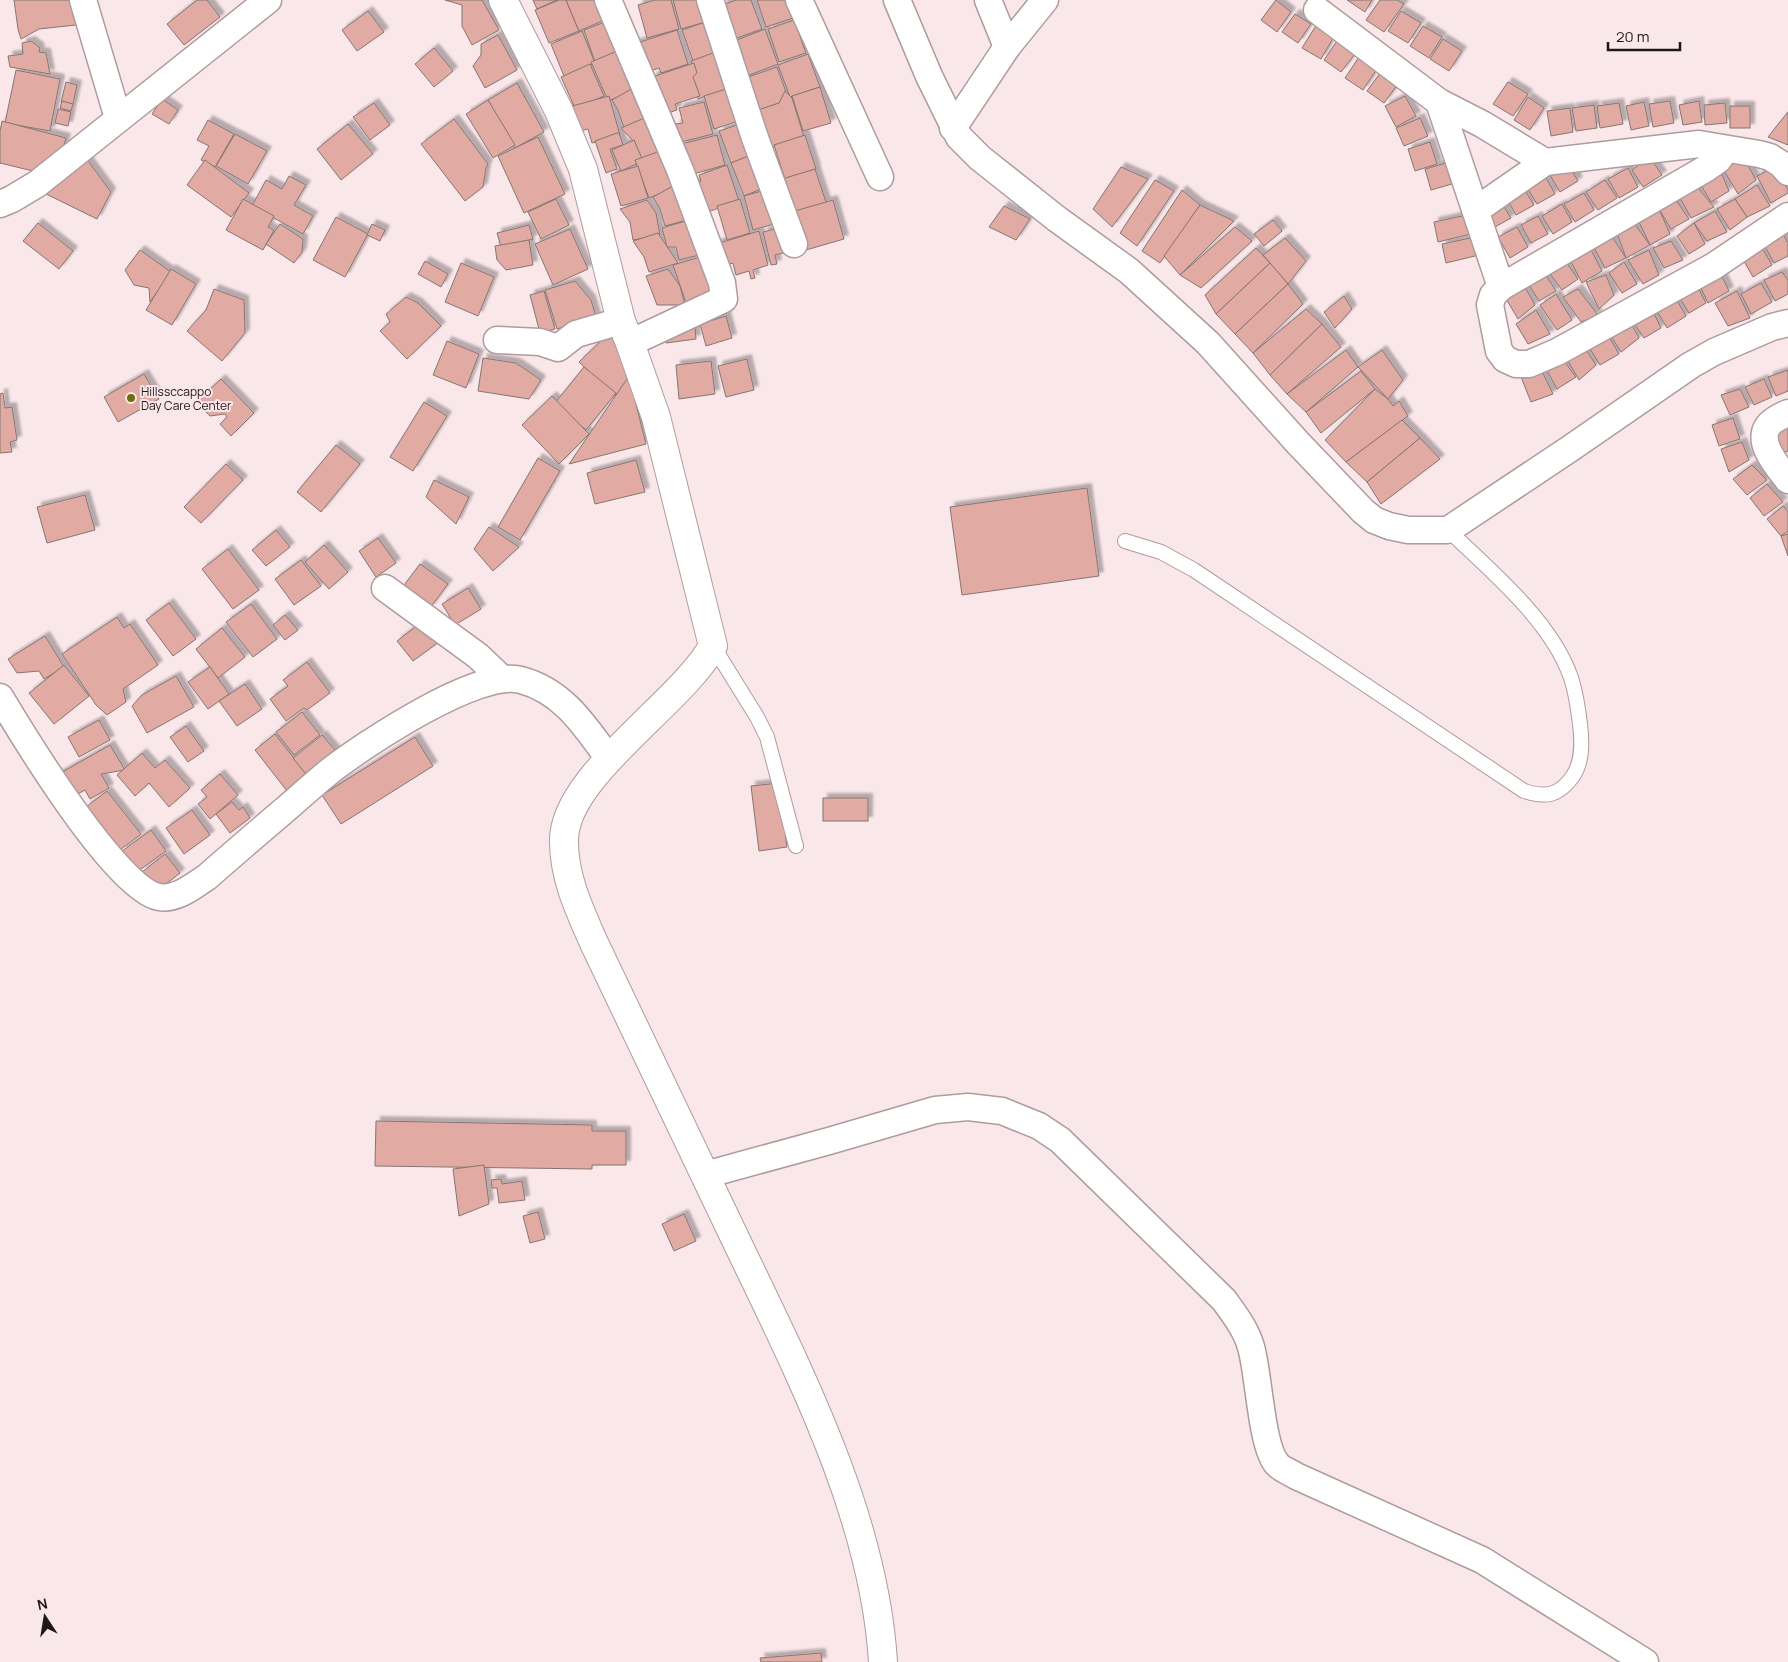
<svg xmlns="http://www.w3.org/2000/svg" width="1788" height="1662" font-family="Manrope,sans-serif">
<style>
.building{fill:#e1aaa2;stroke:#867573;filter:url(#shadow)}
.lines{fill:none;stroke-linecap:round;stroke-linejoin:round}
.service-casing{stroke:#ad9c9e;stroke-width:16}
.minor-casing{stroke:#ad9c9e;stroke-width:29}
.tertiary-casing{stroke:#ad9c9e;stroke-width:30}
.service{stroke:#fff;stroke-width:14}
.minor{stroke:#fff;stroke-width:26}
.tertiary{stroke:#fff;stroke-width:28}
.poi-dot{fill:#6f6c0b;stroke:#fae7ea;stroke-width:2}
.labels{text-anchor:middle;dominant-baseline:central;stroke-width:4;stroke-linejoin:round;paint-order:stroke}
.poi-label{font-size:12px;fill:#1f1819;stroke:#fae7ea;text-anchor:start}
</style>
<defs>
<filter id="shadow"><feDropShadow dx="4.5" dy="-4.5" stdDeviation="1" flood-color="#0004"/></filter>
</defs>
<rect width="100%" height="100%" fill="#fae7ea"/>
<g class="building">
<polygon points="14,0 73,0 76,25 39,29 21,39 18,29"/>
<polygon points="197,0 207,0 220,17 184,45 167,24"/>
<polygon points="445,0 482,0 499,30 472,45 462,26 462,5"/>
<polygon points="533,0 557,0 537,9"/>
<polygon points="559,0 566,0 579,31 549,43 535,10"/>
<polygon points="566,0 602,0 609,18 579,31"/>
<polygon points="655,0 671,0 679,29 647,38 638,5"/>
<polygon points="673,0 711,0 716,19 681,29"/>
<polygon points="736,0 751,0 762,29 734,39 722,5"/>
<polygon points="757,0 787,0 793,18 766,27"/>
<polygon points="1276,0 1291,12 1277,32 1261,20"/>
<polygon points="1347,0 1372,0 1365,12"/>
<polygon points="1380,0 1397,0 1404,4 1384,32 1366,20"/>
<polygon points="368,11 384,32 357,51 342,30"/>
<polygon points="1401,11 1421,23 1408,43 1388,31"/>
<polygon points="1295,14 1311,24 1298,43 1282,32"/>
<polygon points="717,18 723,51 693,61 682,30"/>
<polygon points="610,20 621,53 595,62 584,30"/>
<polygon points="794,20 806,53 779,62 768,29"/>
<polygon points="1317,24 1335,35 1321,59 1302,48"/>
<polygon points="1423,26 1442,37 1429,58 1410,46"/>
<polygon points="765,29 778,64 742,78 729,43"/>
<polygon points="677,30 688,64 661,73 659,68 651,71 649,62 641,65 634,44"/>
<polygon points="582,31 595,63 564,76 551,44"/>
<polygon points="498,35 517,70 485,88 473,66 481,55 481,44"/>
<polygon points="1443,39 1462,51 1449,71 1430,59"/>
<polygon points="31,41 40,48 39,52 46,53 50,74 10,67 8,56 23,54 22,43"/>
<polygon points="1337,41 1355,54 1341,72 1324,60"/>
<polygon points="434,48 453,71 434,87 415,64"/>
<polygon points="622,49 639,88 608,101 591,62"/>
<polygon points="724,49 737,85 698,99 689,72 694,70 691,61"/>
<polygon points="808,54 820,87 790,97 778,65"/>
<polygon points="1359,57 1377,69 1363,90 1345,78"/>
<polygon points="694,63 697,73 693,77 700,96 675,104 677,110 665,114 652,77"/>
<polygon points="590,64 604,96 575,108 561,77"/>
<polygon points="777,67 786,92 779,103 754,112 742,79"/>
<polygon points="16,70 60,79 50,131 5,123"/>
<polygon points="1381,72 1398,84 1384,103 1367,91"/>
<polygon points="66,82 77,85 73,104 61,102"/>
<polygon points="1508,82 1528,94 1513,116 1493,104"/>
<polygon points="517,83 544,132 515,148 488,100"/>
<polygon points="739,85 748,118 714,129 704,96"/>
<polygon points="820,87 831,123 803,131 792,96"/>
<polygon points="633,88 647,121 624,128 618,110 612,100"/>
<polygon points="785,91 792,98 804,137 767,149 755,111 779,103"/>
<polygon points="609,96 620,135 592,143 588,129 572,133 565,108"/>
<polygon points="1405,96 1416,116 1396,127 1385,106"/>
<polygon points="1528,97 1544,108 1530,130 1514,120"/>
<polygon points="162,99 178,110 169,124 152,114"/>
<polygon points="488,100 515,145 493,158 466,114"/>
<polygon points="62,101 73,104 71,111 60,108"/>
<polygon points="1670,101 1674,123 1653,127 1649,104"/>
<polygon points="1699,101 1702,122 1683,125 1679,105"/>
<polygon points="704,102 713,134 681,142 676,124 683,123 679,108"/>
<polygon points="1644,102 1649,126 1631,130 1626,106"/>
<polygon points="374,103 390,125 370,140 353,117"/>
<polygon points="1619,103 1623,124 1600,128 1597,106"/>
<polygon points="1725,103 1727,123 1705,125 1704,105"/>
<polygon points="1594,105 1597,128 1576,131 1572,108"/>
<rect x="1730" y="106" width="20" height="22"/>
<polygon points="1570,108 1573,132 1551,136 1547,111"/>
<polygon points="58,109 71,112 68,126 55,123"/>
<polygon points="1788,112 1788,145 1768,137"/>
<polygon points="649,116 663,153 640,160 635,143 621,128"/>
<polygon points="1420,118 1428,136 1404,146 1396,128"/>
<polygon points="454,119 488,164 486,168 483,187 465,201 421,144"/>
<polygon points="208,120 234,134 215,167 201,160 209,146 197,140"/>
<polygon points="2,121 66,138 61,155 33,171 0,163 0,131"/>
<polygon points="746,122 757,153 731,163 719,131"/>
<polygon points="348,124 373,154 341,180 317,149"/>
<polygon points="617,133 619,133 623,145 610,149 617,169 606,173 595,141"/>
<polygon points="235,134 267,151 248,184 216,166"/>
<polygon points="717,135 725,165 690,175 681,144"/>
<polygon points="805,135 816,169 785,179 774,145"/>
<polygon points="538,137 565,194 524,213 498,156"/>
<polygon points="634,140 643,161 621,171 612,150"/>
<polygon points="1430,142 1437,164 1415,171 1408,149"/>
<polygon points="663,150 677,187 649,198 635,160"/>
<polygon points="758,152 771,185 744,196 731,163"/>
<polygon points="1650,157 1662,175 1643,187 1632,170"/>
<polygon points="86,158 111,192 97,219 40,191"/>
<polygon points="1744,158 1756,180 1738,194 1723,169"/>
<polygon points="205,160 249,193 231,217 187,185"/>
<polygon points="1566,161 1578,181 1560,192 1548,172"/>
<polygon points="1446,163 1452,184 1431,190 1425,169"/>
<polygon points="727,165 739,201 702,214 692,184 701,181 699,175"/>
<polygon points="638,166 648,198 621,206 611,174"/>
<polygon points="1121,167 1148,179 1112,227 1093,209"/>
<polygon points="1775,167 1788,190 1788,193 1771,203 1757,176"/>
<polygon points="1628,168 1638,187 1619,198 1608,179"/>
<polygon points="815,169 826,202 794,213 782,179"/>
<polygon points="1721,172 1729,191 1711,202 1699,182"/>
<polygon points="289,176 306,185 294,205 313,216 303,234 252,206 266,180 282,189"/>
<polygon points="1545,176 1555,194 1537,204 1526,186"/>
<polygon points="1155,180 1174,191 1137,246 1120,233"/>
<polygon points="1605,180 1617,198 1598,210 1586,192"/>
<polygon points="1694,183 1714,207 1691,218 1678,194"/>
<polygon points="1757,185 1770,206 1747,217 1735,199"/>
<polygon points="673,186 687,220 665,226 660,209 653,197"/>
<polygon points="1523,187 1534,205 1516,215 1505,196"/>
<polygon points="772,188 781,222 753,230 744,196"/>
<polygon points="1182,190 1200,205 1160,263 1142,251"/>
<polygon points="1584,193 1594,210 1575,222 1564,204"/>
<polygon points="1674,197 1689,219 1671,229 1659,209"/>
<polygon points="243,199 274,216 268,227 274,230 263,250 226,230"/>
<polygon points="556,199 569,225 541,239 528,212"/>
<polygon points="740,199 750,233 727,240 717,206"/>
<polygon points="1499,199 1511,218 1495,227 1483,208"/>
<polygon points="1735,199 1747,217 1730,230 1717,209"/>
<polygon points="647,200 656,213 660,235 633,240 630,222 620,209"/>
<polygon points="833,200 844,239 806,250 795,211"/>
<polygon points="1562,204 1572,222 1553,234 1542,216"/>
<polygon points="1200,205 1234,221 1180,275 1164,256"/>
<polygon points="1004,206 1030,219 1016,240 989,227"/>
<polygon points="1659,209 1670,234 1650,245 1639,222"/>
<polygon points="1715,211 1727,232 1707,241 1694,223"/>
<polygon points="1467,215 1471,234 1438,242 1434,222"/>
<polygon points="1538,216 1548,234 1531,243 1521,225"/>
<polygon points="336,217 368,234 345,277 313,260"/>
<polygon points="692,219 703,254 679,260 676,247 667,247 662,228"/>
<polygon points="1273,220 1282,231 1264,246 1254,234"/>
<polygon points="38,223 73,251 59,269 23,241"/>
<polygon points="1634,223 1650,245 1626,258 1617,233"/>
<polygon points="1694,223 1705,244 1689,254 1677,236"/>
<polygon points="280,224 303,239 302,252 294,263 266,244"/>
<polygon points="372,224 385,230 380,241 367,235"/>
<polygon points="529,225 533,239 501,247 497,233"/>
<polygon points="787,226 795,250 775,255 777,264 771,265 763,232"/>
<polygon points="1235,227 1252,241 1201,288 1180,275"/>
<polygon points="1517,227 1528,247 1510,258 1498,237"/>
<polygon points="570,229 588,269 553,285 535,244"/>
<polygon points="759,231 768,265 753,270 755,278 751,279 749,271 736,275 733,263 719,267 713,245"/>
<polygon points="658,233 678,263 649,272 644,257 633,241"/>
<polygon points="1783,234 1788,243 1788,256 1774,263 1763,243"/>
<polygon points="1611,235 1626,258 1605,268 1592,244"/>
<polygon points="1475,237 1479,255 1446,263 1442,244"/>
<polygon points="1285,238 1306,261 1288,284 1263,255"/>
<polygon points="529,240 533,265 506,270 497,260 495,246"/>
<polygon points="1671,241 1683,260 1664,268 1653,248"/>
<polygon points="1589,246 1602,271 1582,283 1569,258"/>
<polygon points="1761,246 1772,265 1753,277 1741,256"/>
<polygon points="1256,248 1270,263 1216,314 1205,295"/>
<polygon points="140,250 171,272 150,302 149,288 134,285 125,270"/>
<polygon points="1649,250 1659,275 1643,284 1628,260"/>
<polygon points="700,257 721,295 687,306 673,265"/>
<polygon points="425,261 448,274 441,287 418,274"/>
<polygon points="1566,262 1578,279 1562,290 1548,271"/>
<polygon points="1624,262 1637,284 1622,293 1609,273"/>
<polygon points="461,263 494,277 478,316 445,302"/>
<polygon points="1270,263 1288,284 1235,334 1216,314"/>
<polygon points="171,269 196,284 172,325 146,310"/>
<polygon points="668,269 680,286 685,305 657,305 646,276"/>
<polygon points="1719,270 1729,291 1708,303 1698,282"/>
<polygon points="1782,272 1788,280 1788,294 1775,301 1764,280"/>
<polygon points="1545,274 1556,291 1539,301 1527,282"/>
<polygon points="1606,275 1614,295 1599,309 1586,282"/>
<polygon points="1521,280 1535,305 1518,319 1502,292"/>
<polygon points="575,281 591,300 596,317 557,329 545,290"/>
<polygon points="1695,282 1706,303 1689,313 1677,294"/>
<polygon points="1761,283 1772,302 1751,314 1741,294"/>
<polygon points="1288,284 1303,304 1253,353 1235,334"/>
<polygon points="214,289 244,300 245,333 222,361 187,331 206,310"/>
<polygon points="1578,289 1598,315 1581,322 1563,297"/>
<polygon points="544,291 555,329 540,333 530,295"/>
<polygon points="1737,291 1750,318 1728,326 1715,303"/>
<polygon points="1556,294 1572,320 1557,330 1540,305"/>
<polygon points="1674,295 1686,316 1667,328 1654,306"/>
<polygon points="1344,296 1352,309 1335,328 1324,312"/>
<polygon points="406,297 418,303 441,326 407,359 380,331 390,322 386,314"/>
<polygon points="1651,307 1661,328 1644,338 1631,319"/>
<polygon points="1306,309 1322,324 1270,375 1253,353"/>
<polygon points="1536,310 1550,334 1528,344 1516,324"/>
<polygon points="726,316 732,338 706,346 700,324"/>
<polygon points="1629,320 1639,338 1621,352 1609,333"/>
<polygon points="1322,324 1341,347 1287,394 1270,375"/>
<polygon points="695,327 696,339 666,343 670,331"/>
<polygon points="619,333 633,377 614,396 579,362 608,334"/>
<polygon points="1607,333 1619,354 1600,365 1587,344"/>
<polygon points="447,341 479,354 466,388 433,375"/>
<polygon points="1583,345 1596,365 1579,380 1565,356"/>
<polygon points="1346,350 1358,367 1306,412 1287,394"/>
<polygon points="1382,350 1403,380 1388,399 1358,367"/>
<polygon points="1561,357 1576,377 1557,389 1545,367"/>
<polygon points="483,358 516,363 541,380 529,399 478,391"/>
<polygon points="747,359 754,390 726,397 718,366"/>
<polygon points="711,361 715,394 679,399 676,365"/>
<polygon points="584,367 616,393 586,430 554,404"/>
<polygon points="1541,369 1553,394 1531,402 1521,377"/>
<polygon points="1788,370 1788,391 1776,396 1768,377"/>
<polygon points="1361,371 1375,389 1321,433 1306,412"/>
<polygon points="144,374 159,399 118,422 104,397"/>
<polygon points="629,376 646,444 569,464"/>
<polygon points="221,379 254,413 231,436 220,424 227,417 225,414 210,416 196,402"/>
<polygon points="1764,379 1772,397 1754,405 1745,387"/>
<polygon points="1375,389 1388,399 1393,406 1399,401 1408,416 1346,462 1325,440"/>
<polygon points="1740,389 1749,407 1730,415 1721,395"/>
<polygon points="3,393 5,408 12,407 17,440 10,442 12,452 0,453 0,394"/>
<polygon points="552,396 589,434 559,464 522,425"/>
<polygon points="424,402 447,416 413,471 390,457"/>
<polygon points="1733,418 1740,439 1719,446 1712,425"/>
<polygon points="1402,420 1420,438 1367,482 1346,462"/>
<polygon points="1788,426 1788,451 1779,455 1770,432"/>
<polygon points="1420,438 1440,459 1381,504 1367,482"/>
<polygon points="1742,442 1749,460 1729,472 1721,449"/>
<polygon points="336,445 360,464 321,512 297,492"/>
<polygon points="538,458 560,471 520,540 498,527"/>
<polygon points="636,460 645,492 595,504 587,473"/>
<polygon points="226,464 243,480 201,523 184,507"/>
<polygon points="1752,465 1767,480 1747,495 1733,479"/>
<polygon points="434,480 469,497 456,524 426,497"/>
<polygon points="1767,484 1783,502 1764,516 1750,498"/>
<polygon points="1087,488 1099,576 962,595 950,507"/>
<polygon points="85,495 95,530 47,543 37,507"/>
<polygon points="1783,506 1788,512 1788,531 1781,536 1767,519"/>
<polygon points="489,527 519,547 493,571 474,549"/>
<polygon points="276,530 290,547 266,566 252,550"/>
<polygon points="1788,534 1788,556 1781,536"/>
<polygon points="378,538 396,563 376,577 359,551"/>
<polygon points="324,545 348,572 329,589 305,562"/>
<polygon points="228,549 259,590 233,609 202,569"/>
<polygon points="301,560 321,586 294,605 275,579"/>
<polygon points="420,564 448,584 430,608 402,588"/>
<polygon points="468,588 481,609 455,625 442,604"/>
<polygon points="169,603 196,639 173,656 146,620"/>
<polygon points="251,604 277,639 253,657 226,622"/>
<polygon points="285,615 298,630 285,640 273,625"/>
<polygon points="117,617 124,628 130,624 158,665 123,689 126,702 107,715 96,705 62,654"/>
<polygon points="423,621 439,642 413,661 397,641"/>
<polygon points="222,628 245,657 218,678 196,649"/>
<polygon points="45,636 64,667 44,679 39,671 17,673 8,659"/>
<polygon points="307,662 330,693 307,710 304,708 286,721 270,699 288,686 283,680"/>
<polygon points="64,665 89,696 54,724 29,693"/>
<polygon points="210,667 229,694 208,709 188,682"/>
<polygon points="176,676 194,707 147,733 132,706 142,695"/>
<polygon points="245,684 262,709 237,726 219,701"/>
<polygon points="302,712 320,735 294,755 276,732"/>
<polygon points="99,720 110,740 79,757 68,737"/>
<polygon points="186,726 204,751 188,762 170,737"/>
<polygon points="275,734 311,780 291,796 255,750"/>
<polygon points="322,735 343,759 313,783 293,758"/>
<polygon points="415,737 433,766 341,824 322,795"/>
<polygon points="110,745 125,770 101,774 109,788 90,799 85,790 70,798 57,775"/>
<polygon points="142,753 155,768 165,760 190,788 169,807 149,783 135,796 117,775"/>
<polygon points="220,774 238,795 210,819 198,804 207,797 201,790"/>
<polygon points="779,783 787,847 759,851 751,786"/>
<polygon points="107,791 141,834 120,850 86,807"/>
<rect x="823" y="798" width="45" height="23"/>
<polygon points="232,802 239,810 243,807 250,818 230,833 216,814"/>
<polygon points="192,810 210,835 184,854 166,828"/>
<polygon points="151,830 166,851 137,872 122,851"/>
<polygon points="165,854 180,873 157,891 142,872"/>
<polygon points="376,1121 592,1125 592,1131 626,1131 626,1165 592,1165 592,1169 375,1166"/>
<polygon points="484,1165 489,1204 459,1216 453,1169"/>
<polygon points="501,1179 502,1184 522,1181 525,1200 499,1203 497,1188 492,1188 491,1180"/>
<polygon points="538,1212 545,1239 530,1243 523,1216"/>
<polygon points="684,1214 696,1241 674,1251 662,1224"/>
<polygon points="821,1653 822,1662 761,1662 760,1658"/>
</g>
<g class="lines">
<defs>
<g id="service">
<path d="M1125,541L1161,552L1194,570L1524,791C1546,798 1559,796 1573,776C1583,761 1582,741 1580,724C1578,708 1576,691 1570,675C1550,620 1490,570 1448,530"/>
<polyline points="713,646 757,717 767,737 796,846"/>
</g>
<g id="minor">
<polyline points="83,0 118,118"/>
<polyline points="608,0 680,170 722,283 724,299 630,343"/>
<polyline points="710,0 755,138 794,244"/>
<polyline points="799,0 880,177"/>
<polyline points="897,0 929,76 959,137 980,158 1057,219 1129,271 1208,343 1298,443 1363,511 1374,520 1389,526 1408,530 1448,530 1571,448 1691,365 1714,352 1772,327 1788,323"/>
<polyline points="988,0 1007,47"/>
<polyline points="1317,10 1439,102 1482,124 1545,162 1699,144 1759,154 1770,157 1781,164 1788,172"/>
<polyline points="1439,102 1501,287 1493,295 1490,305 1499,351 1505,359 1516,364 1529,364 1557,352 1714,266 1788,216"/>
<polyline points="953,128 1007,47 1045,0"/>
<polyline points="0,204 12,199 37,184 268,0"/>
<polyline points="1476,210 1545,162"/>
<polyline points="1501,287 1705,169 1718,160 1726,149"/>
<polyline points="497,340 540,342 558,348 576,334 621,321"/>
<path d="M1788,413C1781,416 1772,420 1768,426C1756,443 1778,467 1788,480"/>
<polyline points="385,588 478,656 501,678"/>
<path d="M0,697C24,737 117,890 159,897C177,900 193,886 207,877C233,854 260,831 287,808C301,796 315,783 330,771C365,744 479,668 521,680C563,691 585,726 609,759"/>
<path d="M705,1175L829,1141L935,1110L968,1107L1002,1111L1039,1126L1060,1140L1224,1300C1234,1314 1246,1329 1251,1347C1259,1374 1261,1446 1277,1464C1281,1469 1290,1472 1296,1476L1482,1560L1645,1662"/>
</g>
<path id="tertiary" d="M503,0L559,111L583,169L621,321L630,343L656,417L713,646C680,705 562,777 564,842C564,878 580,911 594,943C641,1041 687,1139 734,1236C797,1368 874,1514 883,1662"/>
</defs>
<use href="#service" class="service-casing"/>
<use href="#minor" class="minor-casing"/>
<use href="#tertiary" class="tertiary-casing"/>
<use href="#service" class="service"/>
<use href="#minor" class="minor"/>
<use href="#tertiary" class="tertiary"/>
</g>
<circle class="poi-dot" cx="131" cy="398" r="5"/>
<g class="labels">
<g class="poi-label">
<text x="141" y="391">Hillssccappo<tspan x="141" dy="14">Day Care Center</tspan></text>
</g>
</g>
<g transform="translate(45 1617) rotate(348)" stroke="#fae7ea" stroke-width="4" paint-order="stroke">
<path d="M0-4L9 19L0 12L-9 19Z" fill="#1f1819"/>
<text y="-8" font-size="14" font-weight="bold" text-anchor="middle" fill="#1f1819">N</text>
</g>
<path d="M1608 42v8h72v-8" fill="none" stroke="#1f1819" stroke-width="2.5"/>
<text x="1616" y="42" font-size="15" fill="#1f1819" stroke="#fae7ea" stroke-width="4" paint-order="stroke">20 m</text>
</svg>
